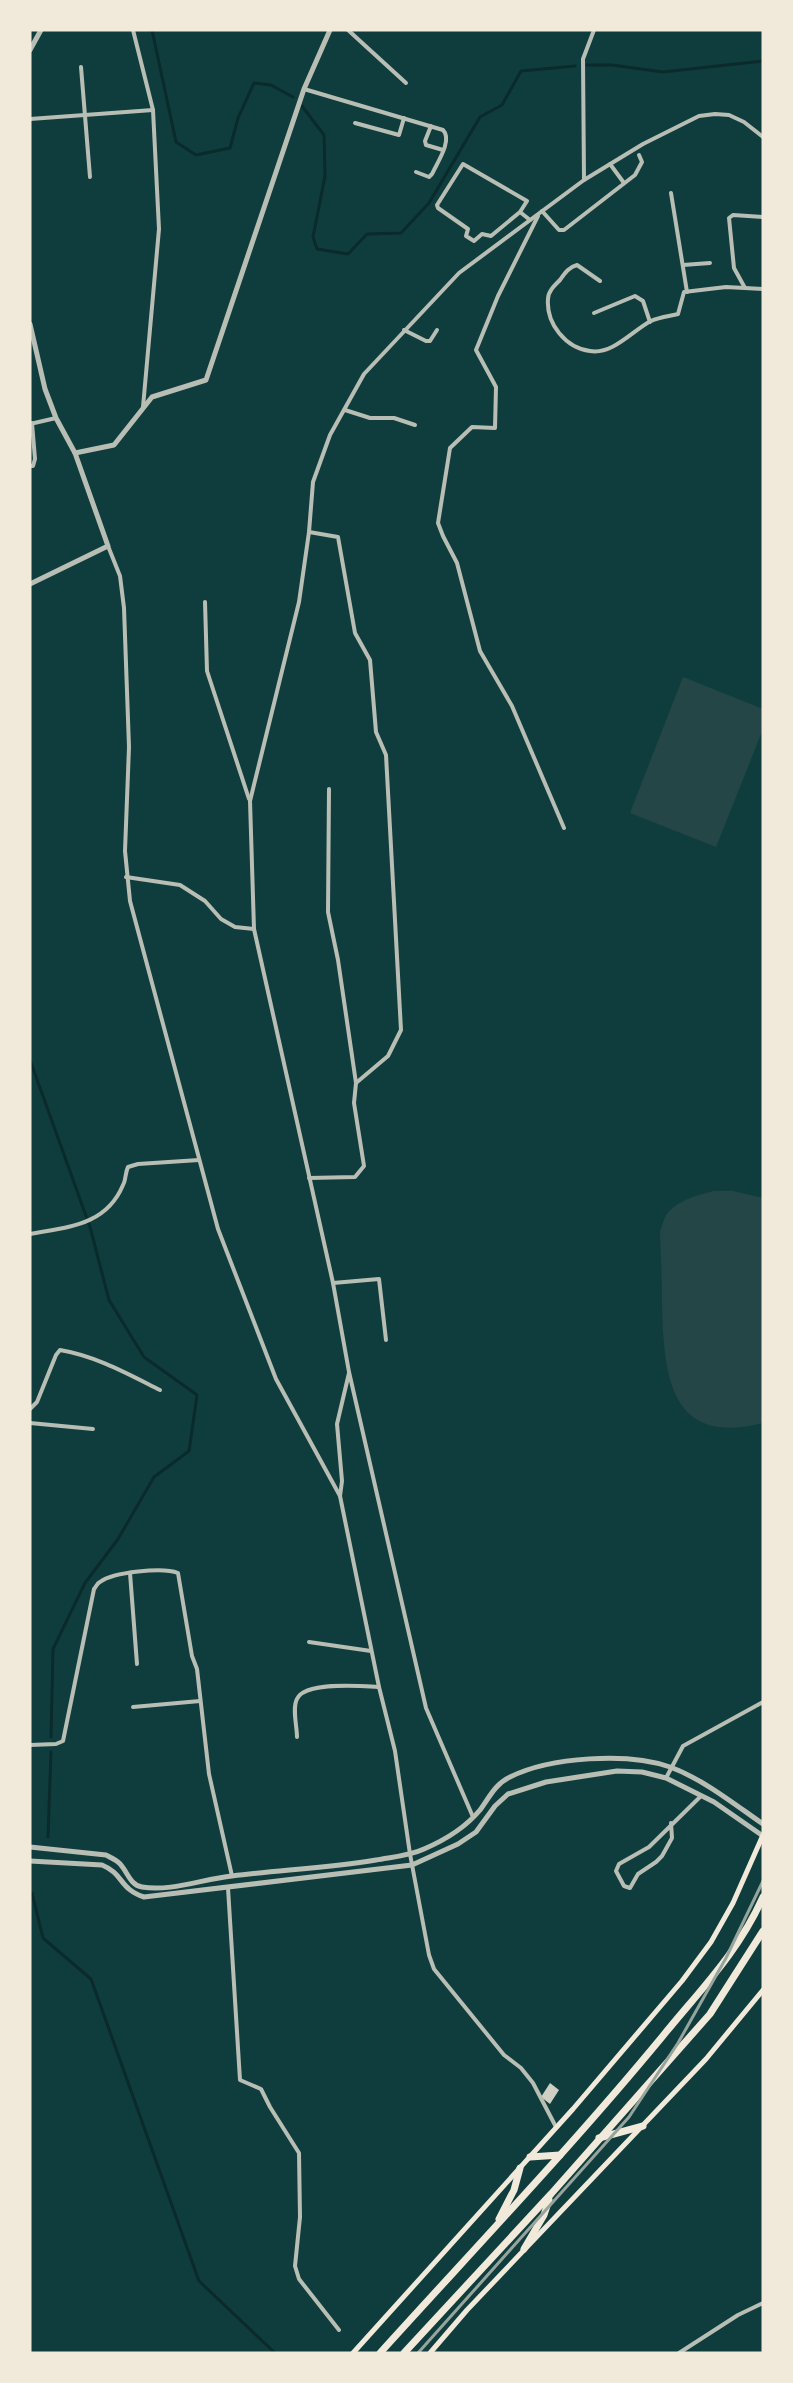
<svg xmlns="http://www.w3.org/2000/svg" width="793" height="2383" font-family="'Noto Sans',sans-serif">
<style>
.green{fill:#244646}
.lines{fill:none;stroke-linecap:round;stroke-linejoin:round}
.stream{stroke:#0a2a2b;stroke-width:3}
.building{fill:#cfcfc3}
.minor{stroke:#b8beb3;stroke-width:4}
.tertiary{stroke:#b8beb3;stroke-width:5}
.secondary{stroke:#f1e9da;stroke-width:5}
.trunk{stroke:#f1e9da;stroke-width:7}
.rail{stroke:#97a49c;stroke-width:3}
</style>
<rect width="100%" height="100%" fill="#0f3d3e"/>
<g class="green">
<polygon points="683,677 763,709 763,729 716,847 630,813"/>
<path d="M714,1191H733L763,1198V1423C670,1447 664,1376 662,1305C662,1281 661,1256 660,1232C662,1226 664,1218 667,1214C678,1200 698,1195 714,1191Z"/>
</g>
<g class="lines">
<g class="stream">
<polyline points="152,30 176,142 196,155 230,148 238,118 254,83 271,85 293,97"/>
<polyline points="587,65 612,65 663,72 763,61"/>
<polyline points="302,106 324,135 325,176 313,237 317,249 348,254 367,234 401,233 429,203 480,117 502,105 521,71 575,66"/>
<polyline points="30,1060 90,1227 109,1300 144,1357 197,1395 189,1451 154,1477 118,1539 85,1583 53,1649 51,1737"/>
<polyline points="48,1837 51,1752"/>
<polyline points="32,1893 43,1938 91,1979 199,2281 275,2353"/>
</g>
</g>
<polygon class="building" points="550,2083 559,2090 550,2104 541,2097"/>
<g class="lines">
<g class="minor">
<polyline points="133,30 153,110 159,229 143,407"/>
<polyline points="348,30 406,83"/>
<polyline points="81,67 90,177"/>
<path d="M304,89L443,130C453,140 437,163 432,174L429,177L416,172"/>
<polyline points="30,119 153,110"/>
<polyline points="355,123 399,135 404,118"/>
<polyline points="431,126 425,141 426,145 443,150"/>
<polyline points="610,164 624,183"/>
<polyline points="584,180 583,59 594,30"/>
<polyline points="671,193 687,292"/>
<polyline points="542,211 559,230 564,230 635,175 642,162 639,155"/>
<polyline points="520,212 491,236 482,234 474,241 466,236 468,229 438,208 437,205 463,164 527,201 520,212 530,220"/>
<polyline points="538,216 498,296 476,350 496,387 495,428 472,427 450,448 438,523 443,536 457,563 480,651 512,706 564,828"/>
<polyline points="683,265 710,263"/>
<path d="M600,281L577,265C569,267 565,273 560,280C555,285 548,291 548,299C546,324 566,348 590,351C613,355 633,330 651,321C659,317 670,316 678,314L684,292L726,287L763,289"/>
<polyline points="745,288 734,268 729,218 733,215 763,217"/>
<polyline points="594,313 635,296 643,301 650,322"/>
<polyline points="404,330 426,341 430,341 437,330"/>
<polyline points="345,410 370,418 394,418 415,425"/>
<polyline points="30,424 56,418"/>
<polyline points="30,466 33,466 35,459 32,423"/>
<polyline points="108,546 120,576 124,608 129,747 125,851 130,901 218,1229 276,1379 340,1496 379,1687 395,1751 410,1854 429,1955 434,1969 504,2055 521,2068 533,2083 556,2127"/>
<polyline points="205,602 207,671 249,799"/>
<polyline points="329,789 328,912 338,960 356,1083"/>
<polyline points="126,877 180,885 205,901 221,919 235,927 254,929"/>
<polyline points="309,1178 355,1177 364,1166 354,1103 356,1083 388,1056 401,1030 386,755 376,732 370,660 355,633 338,537 309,532"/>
<path d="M30,1234C67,1227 106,1226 123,1185C126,1180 125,1173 128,1167L138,1164L199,1160"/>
<polyline points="333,1283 379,1279 386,1340"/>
<path d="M30,1409L37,1402L56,1355L60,1350C96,1356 128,1374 160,1390"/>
<polyline points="30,1423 93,1429"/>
<polyline points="340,1496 342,1481 337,1424 349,1373"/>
<polyline points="130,1573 137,1664"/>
<polyline points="309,1642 371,1651"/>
<polyline points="133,1707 200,1701"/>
<path d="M297,1737C297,1726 292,1708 297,1699C305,1681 362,1686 379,1687"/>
<path d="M30,1745L56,1744L63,1741L94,1589C96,1587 97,1583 100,1582C113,1572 163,1567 178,1573L192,1656L197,1669L209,1774L232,1876"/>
<polyline points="666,1778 683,1746 763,1702"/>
<polyline points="473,1817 426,1708 349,1372 333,1283 254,929 250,801 299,602 309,532 313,482 330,435 364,374 459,273 584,180 643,144 699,116 715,114 729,115 744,122 763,137"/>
<polyline points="671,1823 672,1838 662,1856 656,1862 638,1874 630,1888 624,1886 616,1871 619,1864 649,1847 701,1796"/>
<polyline points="228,1888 240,2080 261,2089 270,2107 299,2153 300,2217 295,2266 299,2279 339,2330"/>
<polyline points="679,2353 738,2315 763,2303"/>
</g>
<g class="tertiary">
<polyline points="30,50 41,30"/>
<polyline points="30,324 45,389 56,418 75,453 108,546 30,584"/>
<polyline points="75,453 114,445 152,397 206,380 304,89 330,30"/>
<path d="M30,1847L106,1855C110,1857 114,1859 118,1862C127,1869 129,1885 142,1887C170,1892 203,1879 232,1876C280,1870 328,1868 376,1860C392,1857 409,1856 424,1849C445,1840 465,1828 480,1810C489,1798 495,1784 510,1777C550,1757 628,1752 670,1767C703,1779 734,1804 763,1824"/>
<path d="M30,1861L102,1865C124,1874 119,1889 144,1897L412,1865L458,1844L476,1832L495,1806L508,1794L546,1782L617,1771L642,1772L666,1778L714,1802L763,1836"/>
</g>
<g class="secondary">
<polyline points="353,2353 573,2109 682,1981 711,1942 733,1903 763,1835"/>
<polyline points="430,2353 467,2310 706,2059 763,1990"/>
</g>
<g class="trunk">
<polyline points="599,2138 643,2126"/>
<polyline points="530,2157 560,2155"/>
<polyline points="499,2219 514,2190 520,2168"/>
<polyline points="524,2249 544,2215 549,2200"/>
<path d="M380,2353C475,2248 572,2146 662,2037C700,1990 738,1953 763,1897"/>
<polyline points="404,2353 551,2194 710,2014 763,1931"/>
</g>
<polyline class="rail" points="418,2353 629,2117 678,2043 726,1958 763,1881"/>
</g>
<rect width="793" height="2383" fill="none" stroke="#f1e9da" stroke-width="63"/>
</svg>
